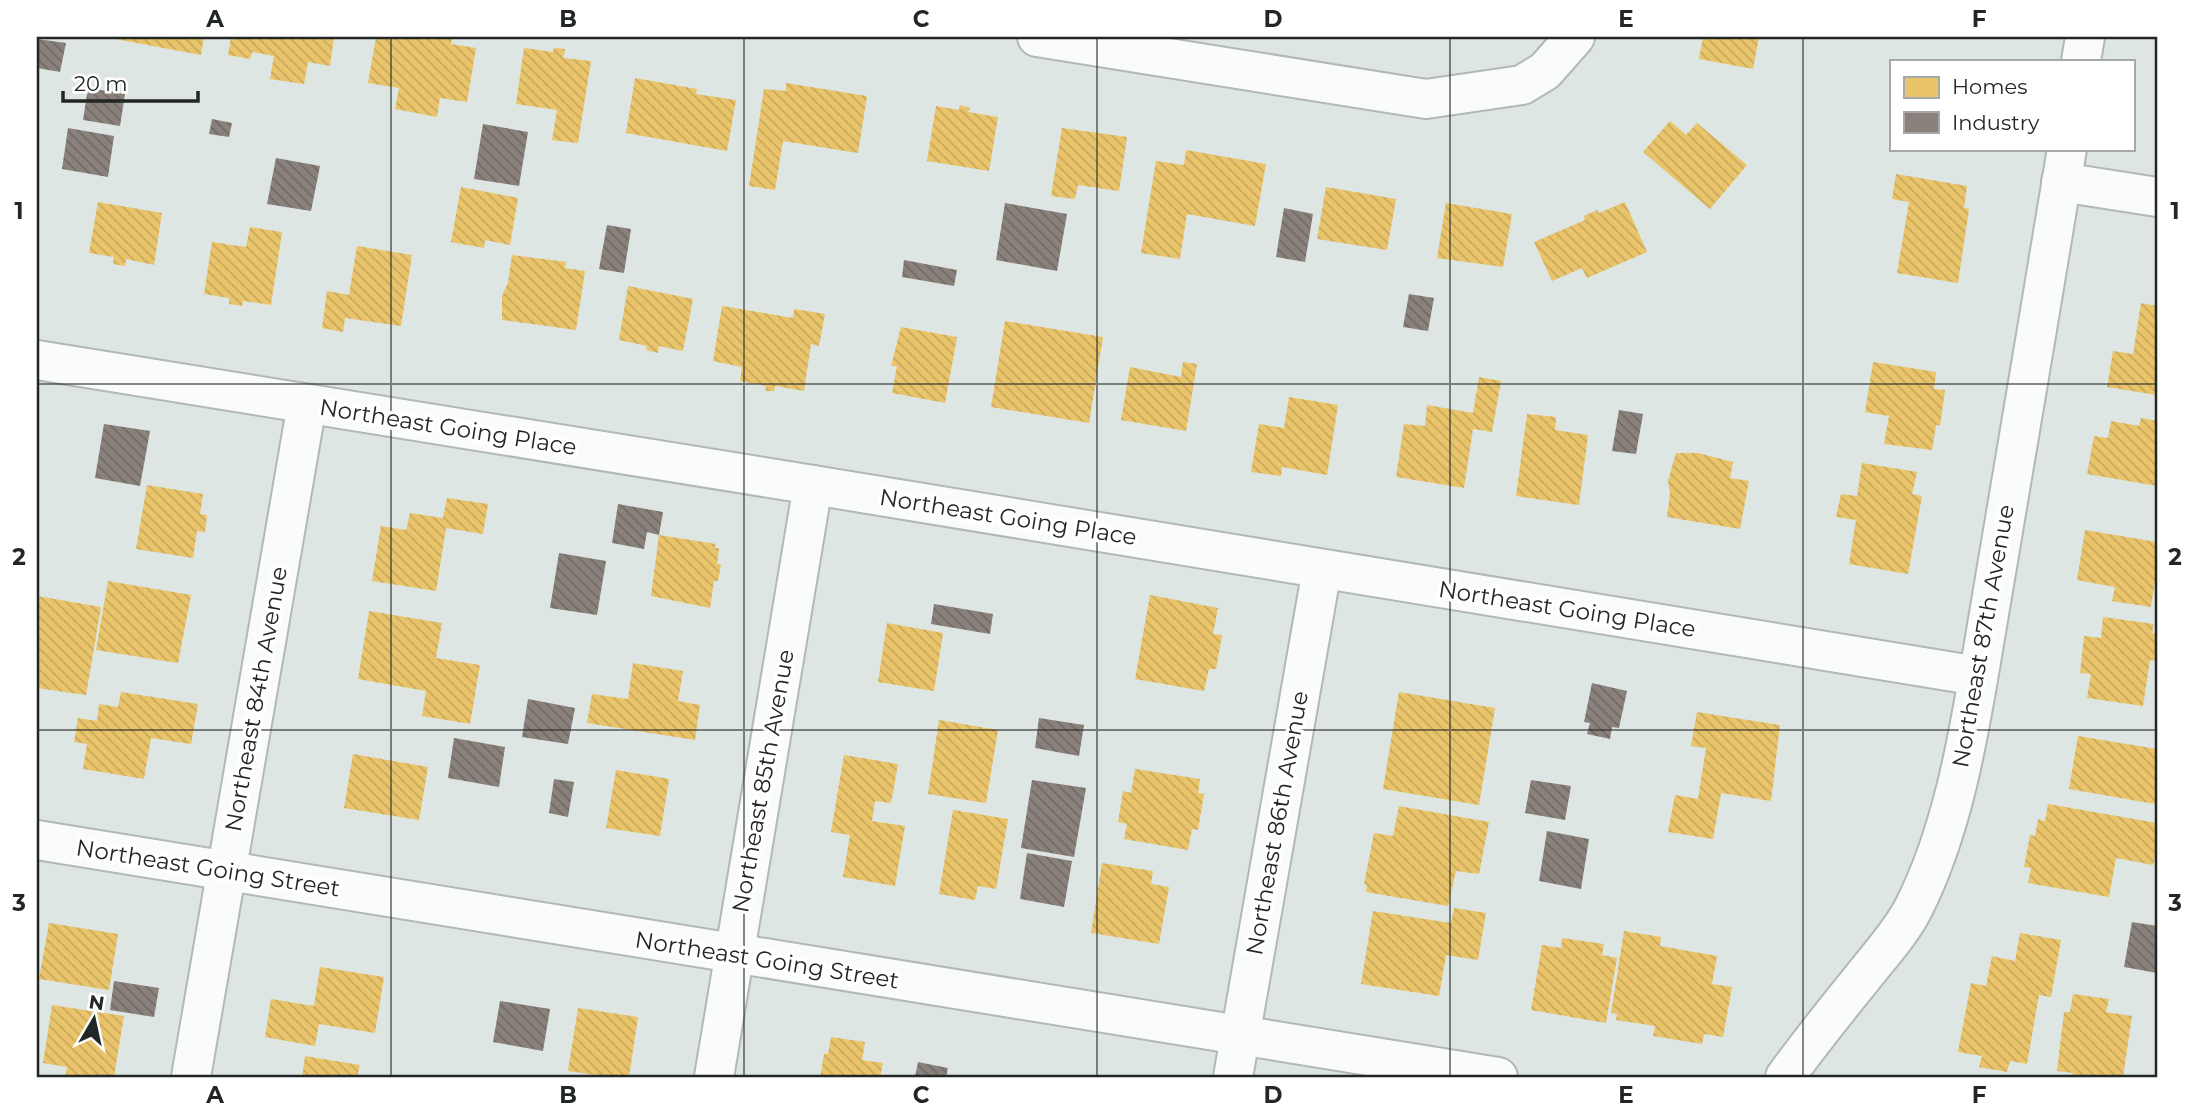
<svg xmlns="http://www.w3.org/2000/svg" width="2194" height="1114" font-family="Montserrat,sans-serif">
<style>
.homes{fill:url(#homes-back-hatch)}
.industry{fill:url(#industry-back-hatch)}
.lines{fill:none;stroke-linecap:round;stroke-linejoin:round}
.street-casing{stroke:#b2b8b6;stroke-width:42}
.street{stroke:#fafbfb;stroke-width:38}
.grid{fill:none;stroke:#222725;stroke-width:2;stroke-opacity:0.55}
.labels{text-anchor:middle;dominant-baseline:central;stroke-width:7;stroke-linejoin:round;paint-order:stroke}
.street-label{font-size:23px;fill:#222725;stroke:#fff}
.neatline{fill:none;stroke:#222725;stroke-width:2.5}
.grid-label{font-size:23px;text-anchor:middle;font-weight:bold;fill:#222725}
</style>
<defs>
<pattern id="homes-back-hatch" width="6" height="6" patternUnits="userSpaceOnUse" patternTransform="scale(1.75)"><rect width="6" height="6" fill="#e9c46a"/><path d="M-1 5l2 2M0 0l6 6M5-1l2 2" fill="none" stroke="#c8a85c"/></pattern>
<pattern id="industry-back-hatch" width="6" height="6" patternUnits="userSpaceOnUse" patternTransform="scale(1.75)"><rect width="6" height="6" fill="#8a817c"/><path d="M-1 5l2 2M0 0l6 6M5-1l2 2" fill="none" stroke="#706a65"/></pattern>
</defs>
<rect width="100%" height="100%" fill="#dee6e3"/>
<g class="homes">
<polygon points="105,37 204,37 201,55"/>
<polygon points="231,37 334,37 330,66 308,62 304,84 270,79 274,56 252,52 250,59 228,55"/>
<polygon points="376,37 452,37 451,44 476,48 467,102 440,98 437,117 395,109 399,88 368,83"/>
<polygon points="1703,37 1759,37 1753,69 1699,59"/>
<polygon points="524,48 553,52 554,48 565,49 563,58 591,61 578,143 552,140 557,110 516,104"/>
<polygon points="635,78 697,89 696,94 736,100 727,151 626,133"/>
<polygon points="786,83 867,96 858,153 783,141 775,190 749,186 764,89 786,91"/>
<polygon points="960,105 970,108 968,112 998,117 989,171 927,161 936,106 959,110"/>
<polygon points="1670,121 1686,135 1697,123 1747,165 1710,209 1643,152"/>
<polygon points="1062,128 1127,137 1119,191 1078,185 1075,199 1051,196"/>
<polygon points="1186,150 1266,164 1255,226 1187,214 1180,259 1141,253 1156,161 1184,165"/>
<polygon points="1896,174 1967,186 1964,208 1969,209 1958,283 1897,273 1909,202 1892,199"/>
<polygon points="461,187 518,198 510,245 485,240 484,248 451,242"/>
<polygon points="1326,187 1396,199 1387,250 1317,239"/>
<polygon points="98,202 162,213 154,265 126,259 125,266 113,264 114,257 89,253"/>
<polygon points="1625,202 1647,252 1587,278 1582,268 1552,281 1534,242 1585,220 1584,216 1597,210 1599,213"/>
<polygon points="1446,203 1512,214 1503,267 1437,258"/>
<polygon points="250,227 282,232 271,305 243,301 242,306 229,304 229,298 204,294 212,242 246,247"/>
<polygon points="357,246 412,255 401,326 345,318 343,332 322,328 327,291 349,295"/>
<polygon points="512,255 566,262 565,268 585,271 576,330 502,320 502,296 508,283"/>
<polygon points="628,286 693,299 683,351 659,346 658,353 646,350 647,346 619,340"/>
<polygon points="2141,303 2157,306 2157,395 2107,387 2113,351 2133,354"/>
<polygon points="722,306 793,318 794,309 825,314 819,346 811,344 804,391 775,386 774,391 765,391 766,386 740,381 742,367 713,361"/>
<polygon points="1005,321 1103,337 1089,423 991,407"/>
<polygon points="901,327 957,337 945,403 892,393 897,366 891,366"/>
<polygon points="1183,362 1197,364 1186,431 1121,420 1130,367 1181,377"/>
<polygon points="1873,362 1936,372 1934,389 1945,390 1940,426 1936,425 1932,450 1884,444 1889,416 1865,412"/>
<polygon points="1479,377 1501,381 1492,432 1473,429 1464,488 1396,477 1404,424 1425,426 1427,405 1473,413"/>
<polygon points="1289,397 1338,405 1327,475 1282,467 1281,476 1251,472 1259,424 1284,428"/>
<polygon points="1527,414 1556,417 1555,430 1588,435 1579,505 1516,496"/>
<polygon points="2141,418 2157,421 2157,486 2087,474 2094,436 2108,438 2111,421 2139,426"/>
<polygon points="1676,453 1698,453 1733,462 1730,478 1749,481 1740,529 1667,517 1670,494 1668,481"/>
<polygon points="1862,463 1917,472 1912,494 1922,496 1908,574 1849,564 1856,520 1836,517 1841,494 1857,496"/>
<polygon points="147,485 203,494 200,514 207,515 205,532 197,531 193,558 136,549"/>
<polygon points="447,498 488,504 483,534 446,528 436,591 372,581 381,526 406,530 410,513 443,518"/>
<polygon points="2085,530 2157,542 2157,569 2151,607 2112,601 2115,587 2077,580"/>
<polygon points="659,535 716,544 714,548 719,548 717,564 721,564 718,581 714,581 710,608 651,596"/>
<polygon points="108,581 191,595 178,663 96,650"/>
<polygon points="1150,595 1218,608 1213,634 1222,635 1216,669 1209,669 1204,691 1135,679"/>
<polygon points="37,596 101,607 86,695 37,688"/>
<polygon points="369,611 442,623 436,658 480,665 470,724 422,716 426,691 358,679"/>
<polygon points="2103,617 2154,624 2152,633 2157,633 2157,661 2150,660 2143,706 2087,698 2091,674 2080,673 2084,636 2101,638"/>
<polygon points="887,623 943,633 934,691 878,682"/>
<polygon points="633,663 683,671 678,701 700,705 695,740 587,723 592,694 628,699"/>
<polygon points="121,692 198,704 191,744 151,738 144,779 83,769 87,744 74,742 78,718 97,721 99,704 118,707"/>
<polygon points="1399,692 1495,708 1479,805 1383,789"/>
<polygon points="1697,712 1780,725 1771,801 1721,793 1713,839 1668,832 1675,795 1698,799 1706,748 1691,746"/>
<polygon points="939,720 998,730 986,803 928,794"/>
<polygon points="2078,736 2157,749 2155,804 2069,789"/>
<polygon points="353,754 428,767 419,820 344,808"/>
<polygon points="844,755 898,764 891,803 875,801 872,821 905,826 895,886 843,877 850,835 831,832"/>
<polygon points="1135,769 1200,779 1198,793 1204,794 1198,830 1192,829 1188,850 1124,839 1127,824 1118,822 1123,791 1131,793"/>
<polygon points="616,770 669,779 660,836 606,828"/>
<polygon points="2048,804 2157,823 2157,850 2153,865 2116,858 2109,897 2028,883 2031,868 2024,867 2030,835 2035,836 2038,819 2045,821"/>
<polygon points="1399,806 1489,822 1479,874 1456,871 1448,906 1366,892 1367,885 1364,884 1374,833 1393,836"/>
<polygon points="953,810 1008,819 996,889 978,886 975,900 939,894"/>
<polygon points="1102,863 1153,871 1151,884 1169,887 1159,944 1091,933"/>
<polygon points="1454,908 1486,913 1478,960 1446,955 1439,996 1361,984 1373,911 1451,923"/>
<polygon points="49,923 118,934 109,990 39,979"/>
<polygon points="1624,931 1661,937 1660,946 1717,956 1712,984 1732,987 1723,1037 1704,1034 1702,1044 1653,1036 1655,1026 1616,1020 1617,1014 1611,1013"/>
<polygon points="2020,933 2061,940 2051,997 2039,995 2027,1064 2010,1061 2007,1072 1979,1067 1982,1056 1958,1052 1971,983 1986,986 1992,956 2015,961"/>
<polygon points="1562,938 1604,944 1602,955 1617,958 1606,1023 1531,1010 1542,945 1561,948"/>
<polygon points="320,967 384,977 375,1033 319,1024 315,1046 265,1037 271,999 314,1006"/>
<polygon points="2073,994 2109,999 2106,1012 2132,1016 2123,1077 2072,1077 2073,1073 2057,1071 2064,1012 2070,1012"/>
<polygon points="52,1005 124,1016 114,1077 65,1077 67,1067 43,1063"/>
<polygon points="578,1008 638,1017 629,1077 609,1077 568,1071"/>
<polygon points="831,1037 865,1042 862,1060 883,1063 880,1077 820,1077 824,1054 828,1054"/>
<polygon points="305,1056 360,1065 357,1077 302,1077"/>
</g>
<g class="industry">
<polygon points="37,39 66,43 60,72 37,68"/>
<polygon points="88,88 125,94 120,126 83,120"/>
<polygon points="212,119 232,123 229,137 209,134"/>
<polygon points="483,124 528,132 519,186 474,179"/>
<polygon points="68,128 114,136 108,177 62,169"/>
<polygon points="276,158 320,166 311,211 267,204"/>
<polygon points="1005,203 1067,214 1057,271 996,260"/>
<polygon points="1284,208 1313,214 1305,262 1276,257"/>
<polygon points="607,225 631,229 624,273 599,269"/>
<polygon points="904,260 957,270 954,286 902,277"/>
<polygon points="1409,294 1434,298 1428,331 1403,327"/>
<polygon points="1619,410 1643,414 1636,454 1612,451"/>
<polygon points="104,424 150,431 140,486 95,478"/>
<polygon points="618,504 663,512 659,535 647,532 644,549 612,543"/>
<polygon points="559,553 606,561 597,615 550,608"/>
<polygon points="934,604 993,614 990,634 931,624"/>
<polygon points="1592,683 1627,691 1619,728 1612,727 1610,739 1587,734 1590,723 1584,722"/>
<polygon points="528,699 575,708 568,744 522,737"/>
<polygon points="1039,718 1084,725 1079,756 1035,748"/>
<polygon points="454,738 505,747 499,787 448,778"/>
<polygon points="554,779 574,782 568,817 549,813"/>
<polygon points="1032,780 1086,788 1074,857 1021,848"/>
<polygon points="1531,780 1571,786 1565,820 1525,813"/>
<polygon points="1547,831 1589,839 1581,889 1539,881"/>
<polygon points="1027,853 1072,861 1064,907 1020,899"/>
<polygon points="2132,922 2157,926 2157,973 2124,967"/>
<polygon points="114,981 159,988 154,1017 110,1010"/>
<polygon points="500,1001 550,1009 543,1051 493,1042"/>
<polygon points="918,1062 948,1068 946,1077 915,1077"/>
</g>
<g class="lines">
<defs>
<g id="street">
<polyline points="1037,37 1426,99 1522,85 1545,71 1575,37"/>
<polyline points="2081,61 2085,37"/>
<polyline points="2061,182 2157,197"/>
<polyline points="37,360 813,485 1978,676"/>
<polyline points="37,840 1498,1077"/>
<polyline points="191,1077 307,404"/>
<polyline points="714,1077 813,485"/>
<polyline points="1233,1077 1322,569"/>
<path d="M1785,1077C1810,1043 1836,1010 1863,977C1880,955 1900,934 1913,909C1959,819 1973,706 1990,608C2017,455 2041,302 2067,149"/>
</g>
</defs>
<use href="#street" class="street-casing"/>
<use href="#street" class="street"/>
</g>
<path class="grid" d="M391,37V1077M744,37V1077M1097,37V1077M1450,37V1077M1803,37V1077M37,384H2157M37,730H2157"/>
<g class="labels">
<g class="street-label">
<text transform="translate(448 427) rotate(9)">Northeast Going Place</text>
<text transform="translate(1008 517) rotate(9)">Northeast Going Place</text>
<text transform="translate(1567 609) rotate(9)">Northeast Going Place</text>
<text transform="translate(1983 636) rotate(-80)">Northeast 87th Avenue</text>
<text transform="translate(256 699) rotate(-80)">Northeast 84th Avenue</text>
<text transform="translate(763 781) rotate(-80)">Northeast 85th Avenue</text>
<text transform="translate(1277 823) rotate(-80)">Northeast 86th Avenue</text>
<text transform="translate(208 868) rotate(9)">Northeast Going Street</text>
<text transform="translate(767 960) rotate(9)">Northeast Going Street</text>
</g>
</g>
<rect width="2194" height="1114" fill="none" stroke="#ffffff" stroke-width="77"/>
<rect x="1890" y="60" width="245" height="91" fill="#ffffff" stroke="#a7a9a8" stroke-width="2"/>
<rect x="1904" y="77" width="35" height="21" fill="#e9c46a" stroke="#a7a9a8" stroke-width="2"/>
<text x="1952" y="94" font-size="21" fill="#222725">Homes</text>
<rect x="1904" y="112" width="35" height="21" fill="#8a817c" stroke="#a7a9a8" stroke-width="2"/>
<text x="1952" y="130" font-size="21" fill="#222725">Industry</text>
<g transform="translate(94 1019) rotate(9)" stroke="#ffffff" stroke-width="5" paint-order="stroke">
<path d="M0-5L12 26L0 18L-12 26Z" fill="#222725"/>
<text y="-10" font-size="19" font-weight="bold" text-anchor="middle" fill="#222725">N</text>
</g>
<path d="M63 91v10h135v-10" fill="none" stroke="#222725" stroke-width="3.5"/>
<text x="74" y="91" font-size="21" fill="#222725" stroke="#ffffff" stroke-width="5" paint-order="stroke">20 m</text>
<rect x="38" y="38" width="2118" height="1038" class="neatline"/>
<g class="grid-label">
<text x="215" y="27">A</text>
<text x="568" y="27">B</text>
<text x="921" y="27">C</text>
<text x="1273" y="27">D</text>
<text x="1626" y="27">E</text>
<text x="1979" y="27">F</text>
<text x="19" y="219">1</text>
<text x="2175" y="219">1</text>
<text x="19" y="565">2</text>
<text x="2175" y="565">2</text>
<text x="19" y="911">3</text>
<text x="2175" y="911">3</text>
<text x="215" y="1103">A</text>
<text x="568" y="1103">B</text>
<text x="921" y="1103">C</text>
<text x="1273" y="1103">D</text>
<text x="1626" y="1103">E</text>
<text x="1979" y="1103">F</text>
</g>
</svg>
